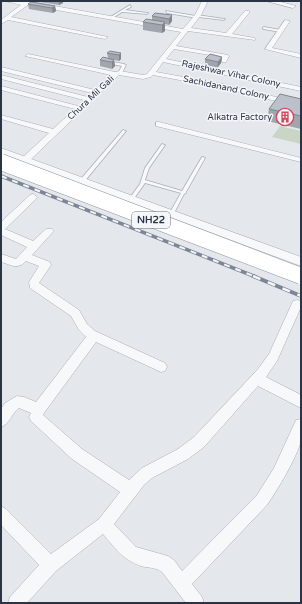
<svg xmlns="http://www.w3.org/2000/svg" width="302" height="604" font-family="'Varela Round',sans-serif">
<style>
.green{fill:#c9d6c5}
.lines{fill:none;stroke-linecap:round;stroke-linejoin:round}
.service-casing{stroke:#a9aeb7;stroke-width:1.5}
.minor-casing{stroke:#a9aeb7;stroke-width:1}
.tertiary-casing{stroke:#a9aeb7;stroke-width:1}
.service{fill:#f7f8fa;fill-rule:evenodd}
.minor{fill:#f7f8fa;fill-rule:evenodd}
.tertiary{fill:#f7f8fa;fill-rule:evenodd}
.rail-far1-casing{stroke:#7d8696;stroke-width:3.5}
.rail-casing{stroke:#7d8696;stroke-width:4}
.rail-far1{stroke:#f4f6f9;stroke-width:2;stroke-dasharray:6;stroke-linecap:butt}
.rail{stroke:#f4f6f9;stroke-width:2.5;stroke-dasharray:8;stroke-linecap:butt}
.trunk-bridge-casing{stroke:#8b94a3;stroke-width:17;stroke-linecap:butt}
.trunk-bridge{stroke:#fff;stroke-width:16}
.wall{fill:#a1a5ae}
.shaded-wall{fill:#83868d}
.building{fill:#bbc0ca;stroke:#83868d}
.labels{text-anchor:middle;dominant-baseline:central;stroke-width:3;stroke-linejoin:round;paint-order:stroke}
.far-street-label{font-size:9px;fill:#2b3445;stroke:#f4f6f9}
.far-poi-label{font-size:9px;fill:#2b3445;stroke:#f4f6f9;text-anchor:end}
.shield{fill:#f4f6f9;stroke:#676e7b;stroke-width:1}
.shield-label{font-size:10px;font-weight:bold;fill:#2b3445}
</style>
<rect width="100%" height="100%" fill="#e4e7ec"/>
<polygon class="green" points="280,126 301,131 301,144 272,137"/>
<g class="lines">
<defs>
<g id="service">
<polygon points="130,5 131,7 125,10 148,13 147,14 122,12 111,19 109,18"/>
<polygon points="166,11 196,16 197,15 225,19 224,20 198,17 197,18 167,13"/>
<polygon points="264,27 281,30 282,31 281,32 263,29 263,28"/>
<polygon points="107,61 124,64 126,65 122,73 120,74 118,73 122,66 106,63 105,62"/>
<polygon points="123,130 126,131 84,182 80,182 80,180"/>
<polygon points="162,144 165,145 149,168 145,180 182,191 202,157 203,157 205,158 186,192 186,193 184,194 173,215 171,216 169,214 181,193 145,183 133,200 131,200 129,199 140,184 145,168"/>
</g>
<g id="minor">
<polygon points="5,1 25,2 33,1 32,2 183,29 195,15 202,1 208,1 201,15 191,28 226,33 245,11 249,11 249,13 232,34 255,38 255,40 188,31 176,46 228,55 229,56 226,62 222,62 222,57 174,49 166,59 301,87 301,91 163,62 156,72 222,84 301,103 301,107 222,88 153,75 151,77 143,79 119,75 28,162 22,162 21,160 22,158 49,133 1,119 1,115 53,129 75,109 1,90 1,86 78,106 84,100 1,79 1,75 88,97 92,93 1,71 1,67 95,90 111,75 25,56 28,54 115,72 120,71 143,75 147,74 181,32 28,5 11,17 108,37 105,39 8,20 3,23 1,22 1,20 21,5"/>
<polygon points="266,1 277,1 296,6 293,8"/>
<polygon points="285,20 290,21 272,48 301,54 301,58 265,49"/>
<polygon points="156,122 159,122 301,158 301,162 156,126"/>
<path d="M33,194L37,197L36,199L5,229L33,241L46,229H52L54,231L52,233L32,255L50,262L51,265L39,283L79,310L87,324L95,331L165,363L167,367L165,371L161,372L96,342L44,413L43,415L82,449L129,480L142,468L178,449L194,437L258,369L269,354L293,301L297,300L301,301V307L277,361L266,377L301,395V408L258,386L204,447L188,459L152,478L144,485L114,524L136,547L168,556L174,560L182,571L257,495L274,468L296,420L301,419C301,425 302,434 301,441C296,459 278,489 267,505L192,584L202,597L204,603H186L162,572C156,567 148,568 141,566C122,559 116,549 103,534L56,571L27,603H8L10,597L39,565L1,525V506L6,509L51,554L99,519L120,492L72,459L31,421L29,417L31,413L19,408C11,414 10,424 1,427V409L5,403L17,396L24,397L36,402L86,337L79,330L71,316L30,288L29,282L39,266L26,261C17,270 12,265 1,262V254L16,259L27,247L1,235V222L30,195Z"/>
</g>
<polygon id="tertiary" points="1,148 301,257 301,266 1,154"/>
</defs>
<use href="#service" class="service-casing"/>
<use href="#minor" class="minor-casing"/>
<use href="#tertiary" class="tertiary-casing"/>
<use href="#service" class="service"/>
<use href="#minor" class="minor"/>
<use href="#tertiary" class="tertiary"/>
<defs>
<polyline id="rail-far1" points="1,176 256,277"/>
<polyline id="rail" points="253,276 301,296"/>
</defs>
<use href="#rail-far1" class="rail-far1-casing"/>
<use href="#rail" class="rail-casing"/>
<use href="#rail-far1" class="rail-far1"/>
<use href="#rail" class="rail"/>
<defs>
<polyline id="trunk-bridge" points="1,162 301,276"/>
</defs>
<use href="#trunk-bridge" class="trunk-bridge-casing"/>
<use href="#trunk-bridge" class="trunk-bridge"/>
</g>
<g class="wall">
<polygon points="40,1 63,1 63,3 59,5 40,2"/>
<polygon points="28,4 55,6 56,11 53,13 29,9"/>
<polygon points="172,15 172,21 169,25 165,24 165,31 162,33 143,30 143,22 152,20 152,16"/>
<polygon points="107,53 121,53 121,59 119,61 114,60 115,66 112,69 100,66 100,60 108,58"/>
<polygon points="222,57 221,63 217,68 205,65 205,59"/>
<polygon points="301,99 301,129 267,121 269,109"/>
</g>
<g class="shaded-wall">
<polygon points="59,1 63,1 63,3 59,5"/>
<polygon points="55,6 56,11 53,13 52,8"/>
<polygon points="172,15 172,21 169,25 169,19"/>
<polygon points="165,22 165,31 162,33 162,25"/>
<polygon points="121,53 121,59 119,61 119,55"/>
<polygon points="222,57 221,63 217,68 218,62"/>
<polygon points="114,60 115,66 112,69 112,62"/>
</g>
<g class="building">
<polygon points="31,2 55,6 52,8 28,4"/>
<polygon points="155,13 172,15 169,19 152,16"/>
<polygon points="146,19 165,22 162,25 143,22"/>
<polygon points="110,51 121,53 119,55 107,53"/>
<polygon points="210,54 222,57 218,62 205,59"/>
<polygon points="103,57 114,60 112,62 100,60"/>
<polygon points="280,94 301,99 301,116 269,109"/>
</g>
<defs>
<symbol id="building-ring" viewBox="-11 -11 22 22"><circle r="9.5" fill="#f4f6f9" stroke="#d1495b" stroke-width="1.5"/><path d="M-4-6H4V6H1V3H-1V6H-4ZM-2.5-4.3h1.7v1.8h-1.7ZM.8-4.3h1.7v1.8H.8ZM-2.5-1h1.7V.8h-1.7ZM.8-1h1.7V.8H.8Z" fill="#d1495b"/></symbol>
</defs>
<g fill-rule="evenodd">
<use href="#building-ring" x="275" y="107" width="20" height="20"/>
</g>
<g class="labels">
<g class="far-street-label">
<text transform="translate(231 74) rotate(12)">Rajeshwar Vihar Colony</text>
<text transform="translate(226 88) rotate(12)">Sachidanand Colony</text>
<text transform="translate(91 98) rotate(-43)">Chura Mil Gali</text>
</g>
<g class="far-poi-label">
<text x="272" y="117">Alkatra Factory</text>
</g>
<rect class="shield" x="132" y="212" width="38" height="16" rx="3"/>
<g class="shield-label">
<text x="151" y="220">NH22</text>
</g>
</g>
<rect width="302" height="604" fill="none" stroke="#2b3445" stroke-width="4"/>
</svg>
